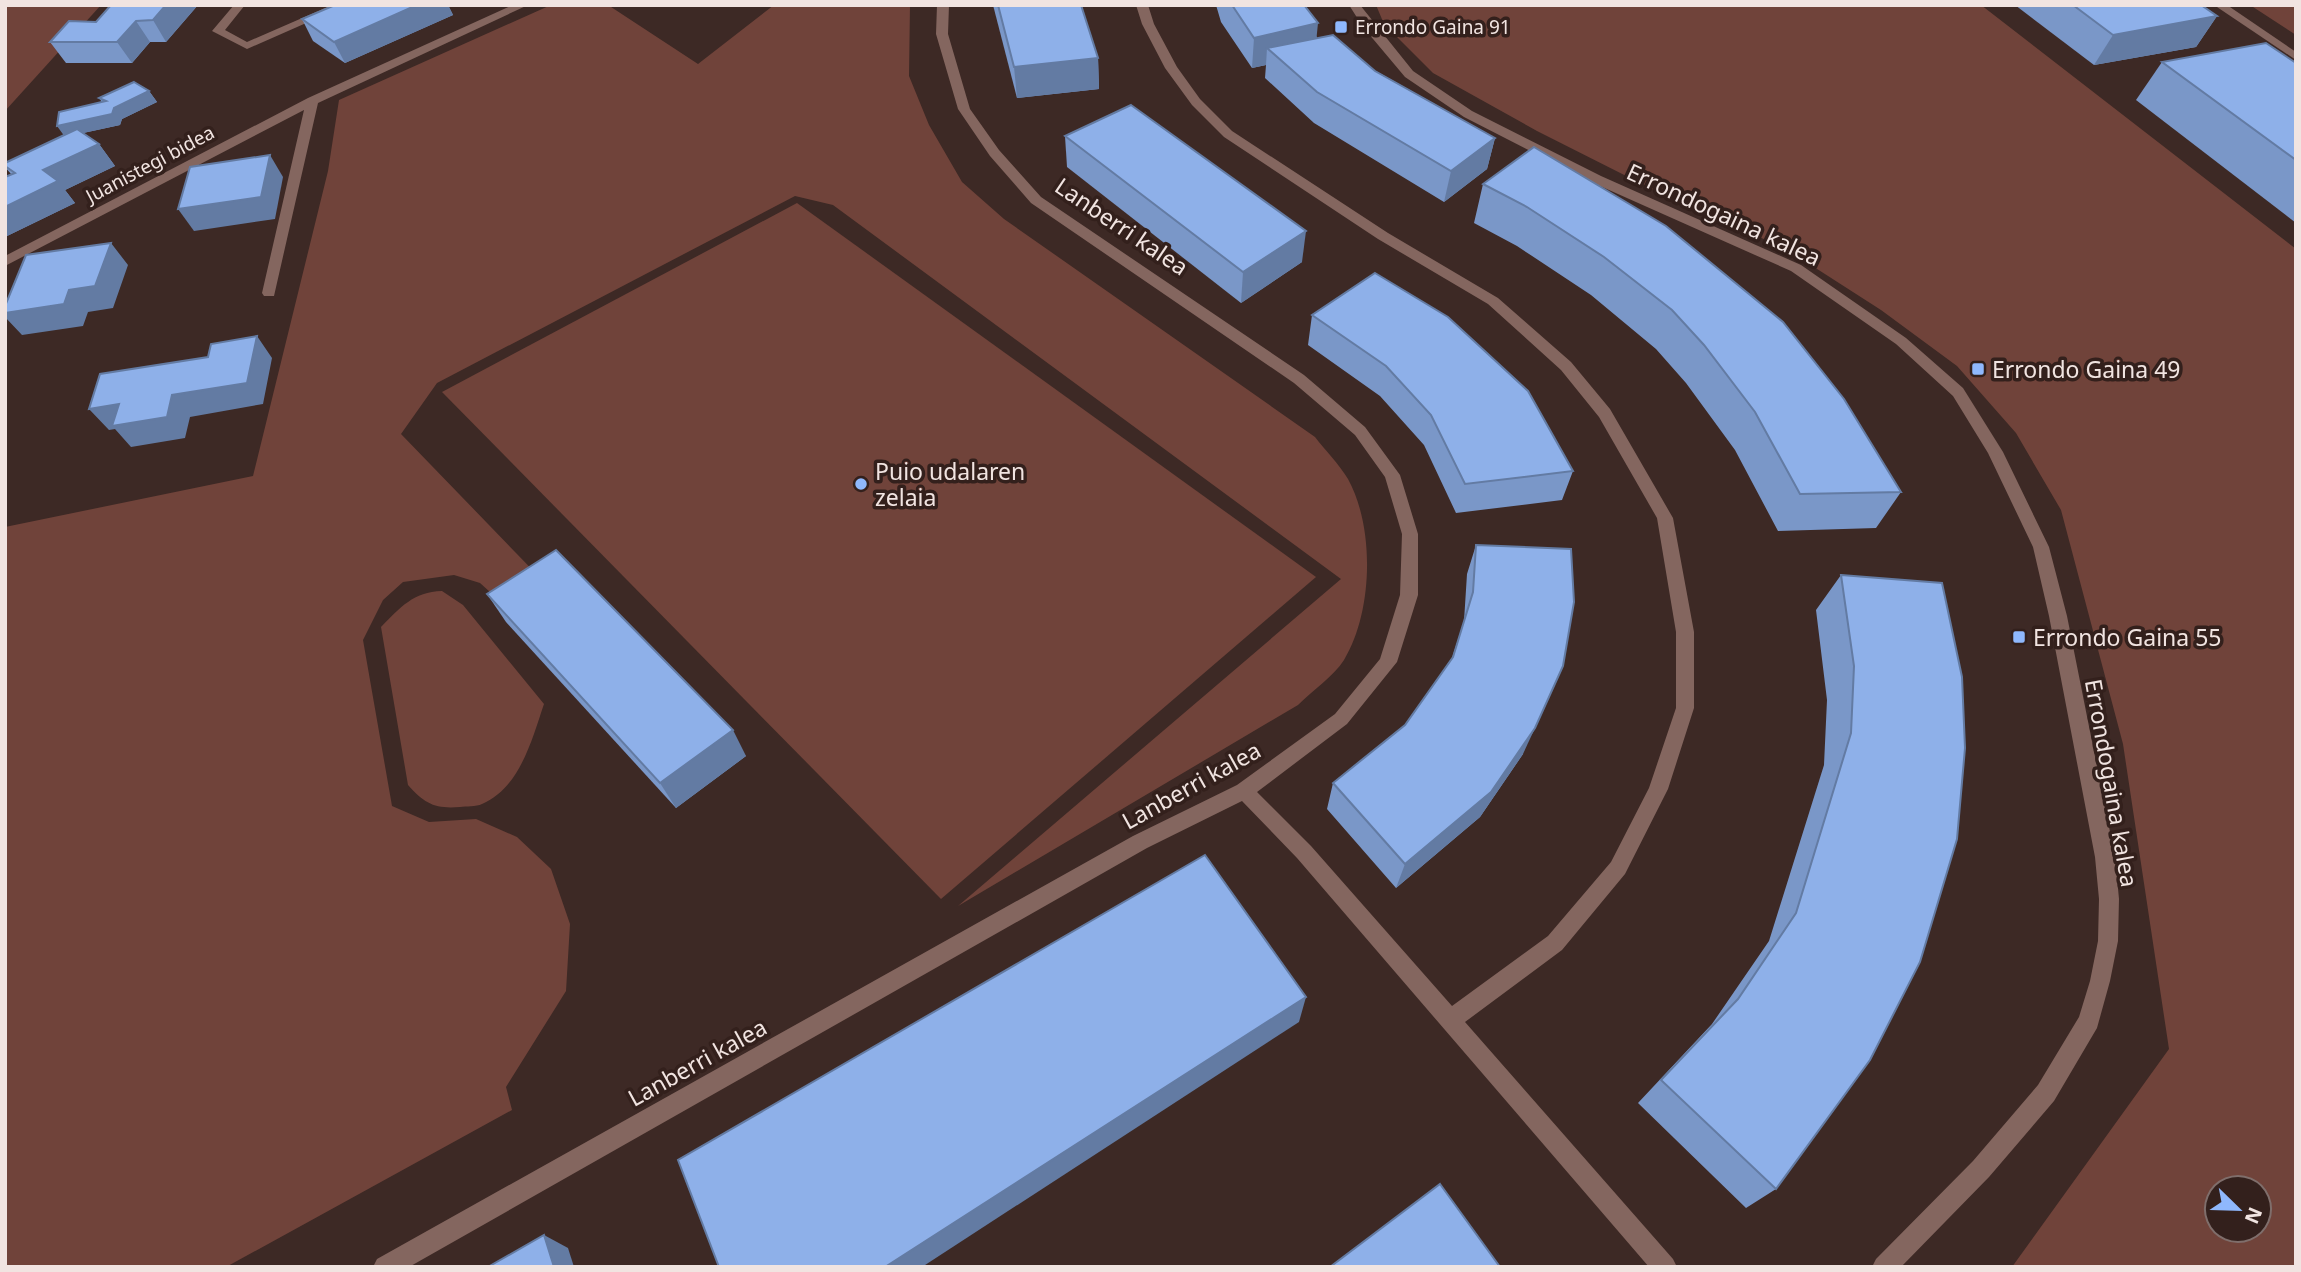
<svg xmlns="http://www.w3.org/2000/svg" width="2301" height="1272" font-family="'Noto Sans',sans-serif">
<style>
.green{fill:#70433a;fill-rule:evenodd}
.lines{fill:none;stroke-linecap:round;stroke-linejoin:round}
.service{fill:#84665f;fill-rule:evenodd}
.minor{fill:#84665f;fill-rule:evenodd}
.wall{fill:#7a97c8}
.shaded-wall{fill:#637ba3}
.building{fill:#8eb0e9;stroke:#637ba3;stroke-width:2}
.poi-dot{fill:#8fb8fd;stroke:#33201c;stroke-width:2.5}
.labels{text-anchor:middle;dominant-baseline:central;stroke-width:7;stroke-linejoin:round;paint-order:stroke}
.far-poi-label{font-size:19px;fill:#f1e4e1;stroke:#33201c;text-anchor:start}
.far-street-label{font-size:19px;fill:#f1e4e1;stroke:#33201c}
.street-label{font-size:23px;fill:#f1e4e1;stroke:#33201c}
.poi-label{font-size:23px;fill:#f1e4e1;stroke:#33201c;text-anchor:start}
</style>
<rect width="100%" height="100%" fill="#3d2925"/>
<g class="green">
<polygon points="27,5 101,5 5,111 5,7"/>
<path d="M551,5H608L698,64L774,5H910L909,76L929,125L962,182L1004,219L1315,437C1325,450 1339,464 1348,479C1375,528 1373,612 1344,660C1334,676 1312,691 1298,705L958,906L1341,579L833,205L795,196L437,383L401,434L548,586L510,610L480,583L454,575L403,582L383,600L363,640L392,806L429,822L476,819L517,837L551,869L570,924L566,991L506,1087L512,1110L226,1267H5V527L253,476L328,171L339,100Z"/>
<path d="M1376,5H1981L2296,249V1267H2012L2169,1049L2123,744L2061,510L2016,433L1957,366L1881,310L1786,249L1654,190L1537,131L1433,73L1384,24ZM2217,1188H2259V1230H2217Z"/>
<polygon points="2250,5 2296,5 2296,35"/>
<polygon points="797,203 1316,577 941,899 442,392"/>
<path d="M442,591L463,605L544,704C532,739 520,788 482,804C476,807 466,806 460,807C435,809 425,804 408,785L381,627C401,607 413,592 442,591Z"/>
</g>
<g class="lines">
<g class="service">
<polygon points="234,5 245,5 225,30 247,42 332,5 347,5 247,49 212,31"/>
<polygon points="513,5 528,5 318,103 274,296 264,296 262,293 304,110 5,266 5,256 308,98"/>
</g>
<g class="minor">
<polygon points="937,5 949,5 948,34 970,109 999,150 1041,197 1304,375 1365,427 1400,475 1418,534 1418,595 1397,662 1347,724 1257,792 1311,846 1452,1006 1548,936 1611,862 1649,788 1676,708 1676,632 1657,518 1599,417 1561,370 1488,304 1378,239 1224,137 1192,105 1165,68 1142,24 1136,5 1148,5 1154,24 1177,67 1200,99 1232,131 1388,233 1498,298 1571,362 1610,409 1673,518 1694,632 1694,708 1668,789 1625,874 1562,950 1465,1022 1673,1259 1677,1267 1649,1267 1297,858 1242,801 1147,848 409,1267 373,1267 377,1259 1133,836 1237,785 1335,714 1380,659 1400,595 1402,534 1385,477 1355,435 1294,383 1031,203 990,156 958,109 936,34"/>
<polygon points="1349,5 1360,5 1413,71 1472,111 1601,176 1801,265 1906,338 1963,388 2003,452 2049,547 2067,616 2115,857 2119,899 2118,941 2110,981 2097,1028 2054,1101 1989,1177 1901,1267 1872,1267 1876,1259 1973,1161 2038,1085 2079,1017 2090,981 2098,941 2099,899 2095,857 2049,616 2033,547 1988,453 1953,396 1896,344 1791,271 1591,182 1464,117 1405,77 1363,27"/>
<polygon points="2214,5 2227,5 2296,52 2296,60"/>
</g>
</g>
<g class="wall">
<polygon points="198,5 166,42 150,42 132,63 66,63 50,42 96,22"/>
<polygon points="335,5 448,5 453,15 345,63 313,41 302,19"/>
<polygon points="993,5 1081,5 1098,58 1099,89 1017,98"/>
<polygon points="1216,5 1304,5 1317,38 1495,138 1487,169 1444,202 1314,123 1265,78 1266,65 1252,68 1221,22"/>
<polygon points="2015,5 2201,5 2217,16 2196,47 2094,65"/>
<polygon points="2162,62 2296,63 2296,223 2136,100"/>
<polygon points="149,91 157,102 122,119 120,125 83,133 99,144 115,166 65,190 75,203 5,237 5,177 11,174 5,167 5,163 64,135 102,102 99,98"/>
<polygon points="1065,136 1302,262 1241,303 1067,167"/>
<polygon points="1534,147 1901,492 1876,528 1778,531 1735,450 1686,383 1656,349 1591,295 1517,246 1474,223 1483,184"/>
<polygon points="1312,315 1573,471 1562,500 1456,513 1424,445 1380,396 1308,345"/>
<polygon points="1476,545 1523,754 1480,817 1396,888 1327,809 1333,783 1405,725 1452,658 1464,621 1467,574"/>
<polygon points="1841,575 1942,583 1776,1189 1746,1208 1638,1103 1712,1024 1769,941 1824,765 1827,700 1816,610"/>
<polygon points="487,594 746,756 676,808 506,622"/>
</g>
<g class="shaded-wall">
<polygon points="166,5 198,5 166,42 153,20"/>
<polygon points="417,5 448,5 453,15 345,63 334,42"/>
<polygon points="2217,16 2196,47 2094,65 2113,35"/>
<polygon points="136,21 150,42 132,63 117,42"/>
<polygon points="1318,23 1315,53 1267,48 1266,65 1252,68 1254,38"/>
<polygon points="1098,58 1099,89 1017,98 1014,67"/>
<polygon points="149,91 157,102 122,119 120,125 65,137 57,126 114,108"/>
<polygon points="1495,138 1487,169 1444,202 1451,171"/>
<polygon points="99,144 115,166 65,190 75,203 5,237 5,207 43,170"/>
<polygon points="270,155 283,177 275,219 194,231 178,209"/>
<polygon points="1306,231 1302,262 1241,303 1243,272"/>
<polygon points="111,243 128,265 113,308 88,312 83,326 22,335 5,317 5,313 69,290"/>
<polygon points="257,336 272,358 263,404 190,417 185,438 131,447 115,429 109,430 89,409 172,395"/>
<polygon points="1535,728 1523,754 1480,817 1396,888 1405,864"/>
<polygon points="733,730 746,756 676,808 660,783"/>
<polygon points="1306,997 1299,1022 922,1267 885,1267"/>
<polygon points="544,1235 568,1248 574,1267 554,1267"/>
</g>
<g class="building">
<polygon points="111,5 166,5 153,20 136,21 117,42 50,42 69,21 96,22"/>
<polygon points="335,5 417,5 334,42 302,19"/>
<polygon points="998,5 1081,5 1098,58 1014,67"/>
<polygon points="1232,5 1304,5 1318,23 1254,38"/>
<polygon points="2073,5 2201,5 2217,16 2113,35"/>
<polygon points="1333,35 1375,71 1495,138 1451,171 1317,92 1267,48"/>
<polygon points="2266,43 2296,63 2296,160 2162,62"/>
<polygon points="134,82 149,91 114,108 112,114 57,126 59,112 106,101 99,98"/>
<polygon points="1131,105 1306,231 1243,272 1065,136"/>
<polygon points="77,129 99,144 43,170 58,181 5,207 5,177 15,173 5,166 5,163"/>
<polygon points="1534,147 1666,226 1783,322 1844,399 1901,492 1800,494 1755,412 1704,345 1672,310 1604,257 1527,207 1483,184"/>
<polygon points="270,155 261,197 178,209 190,167"/>
<polygon points="111,243 95,286 69,290 64,304 5,313 5,306 26,255"/>
<polygon points="1375,273 1448,317 1528,391 1573,471 1465,484 1431,415 1386,366 1312,315"/>
<polygon points="257,336 247,383 172,395 167,417 112,426 119,404 89,409 100,374 208,357 211,344"/>
<polygon points="1476,545 1571,549 1574,602 1563,666 1535,728 1491,792 1405,864 1333,783 1405,725 1453,657 1473,592"/>
<polygon points="556,550 733,730 660,783 487,594"/>
<polygon points="1841,575 1942,583 1962,677 1965,748 1957,839 1920,962 1870,1060 1776,1189 1661,1080 1738,999 1796,913 1851,733 1854,666"/>
<polygon points="1205,855 1306,997 885,1267 719,1267 678,1160"/>
<polygon points="1440,1184 1500,1267 1330,1267"/>
<polygon points="544,1235 554,1267 488,1267"/>
</g>
<g class="poi-dot">
<rect x="1334" y="20" width="14" height="14" rx="3.5"/>
<rect x="1971" y="362" width="14" height="14" rx="3.5"/>
<circle cx="861" cy="484" r="7"/>
<rect x="2012" y="630" width="14" height="14" rx="3.5"/>
</g>
<g class="labels">
<g class="far-poi-label">
<text x="1355" y="27">Errondo Gaina 91</text>
</g>
<g class="far-street-label">
<text transform="translate(150 164) rotate(-28)">Juanistegi bidea</text>
</g>
<g class="street-label">
<text transform="translate(1724 214) rotate(25)">Errondogaina kalea</text>
<text transform="translate(1122 226) rotate(34)">Lanberri kalea</text>
<text transform="translate(2112 783) rotate(80)">Errondogaina kalea</text>
<text transform="translate(1191 785) rotate(-29)">Lanberri kalea</text>
<text transform="translate(697 1062) rotate(-29)">Lanberri kalea</text>
</g>
<g class="poi-label">
<text x="1992" y="369">Errondo Gaina 49</text>
<text x="875" y="471">Puio udalaren<tspan x="875" dy="26">zelaia</tspan></text>
<text x="2033" y="637">Errondo Gaina 55</text>
</g>
</g>
<rect width="2301" height="1272" fill="none" stroke="#f1e4e1" stroke-width="14"/>
<g transform="translate(2238 1209) rotate(113)"><circle r="33" fill="#33201c" stroke="#7f6e6b" stroke-width="2"/>
<path d="M0-5L12 26L0 18L-12 26Z" fill="#8fb8fd"/>
<text y="-10" font-size="19" font-weight="bold" text-anchor="middle" fill="#f1e4e1">N</text>
</g>
</svg>
